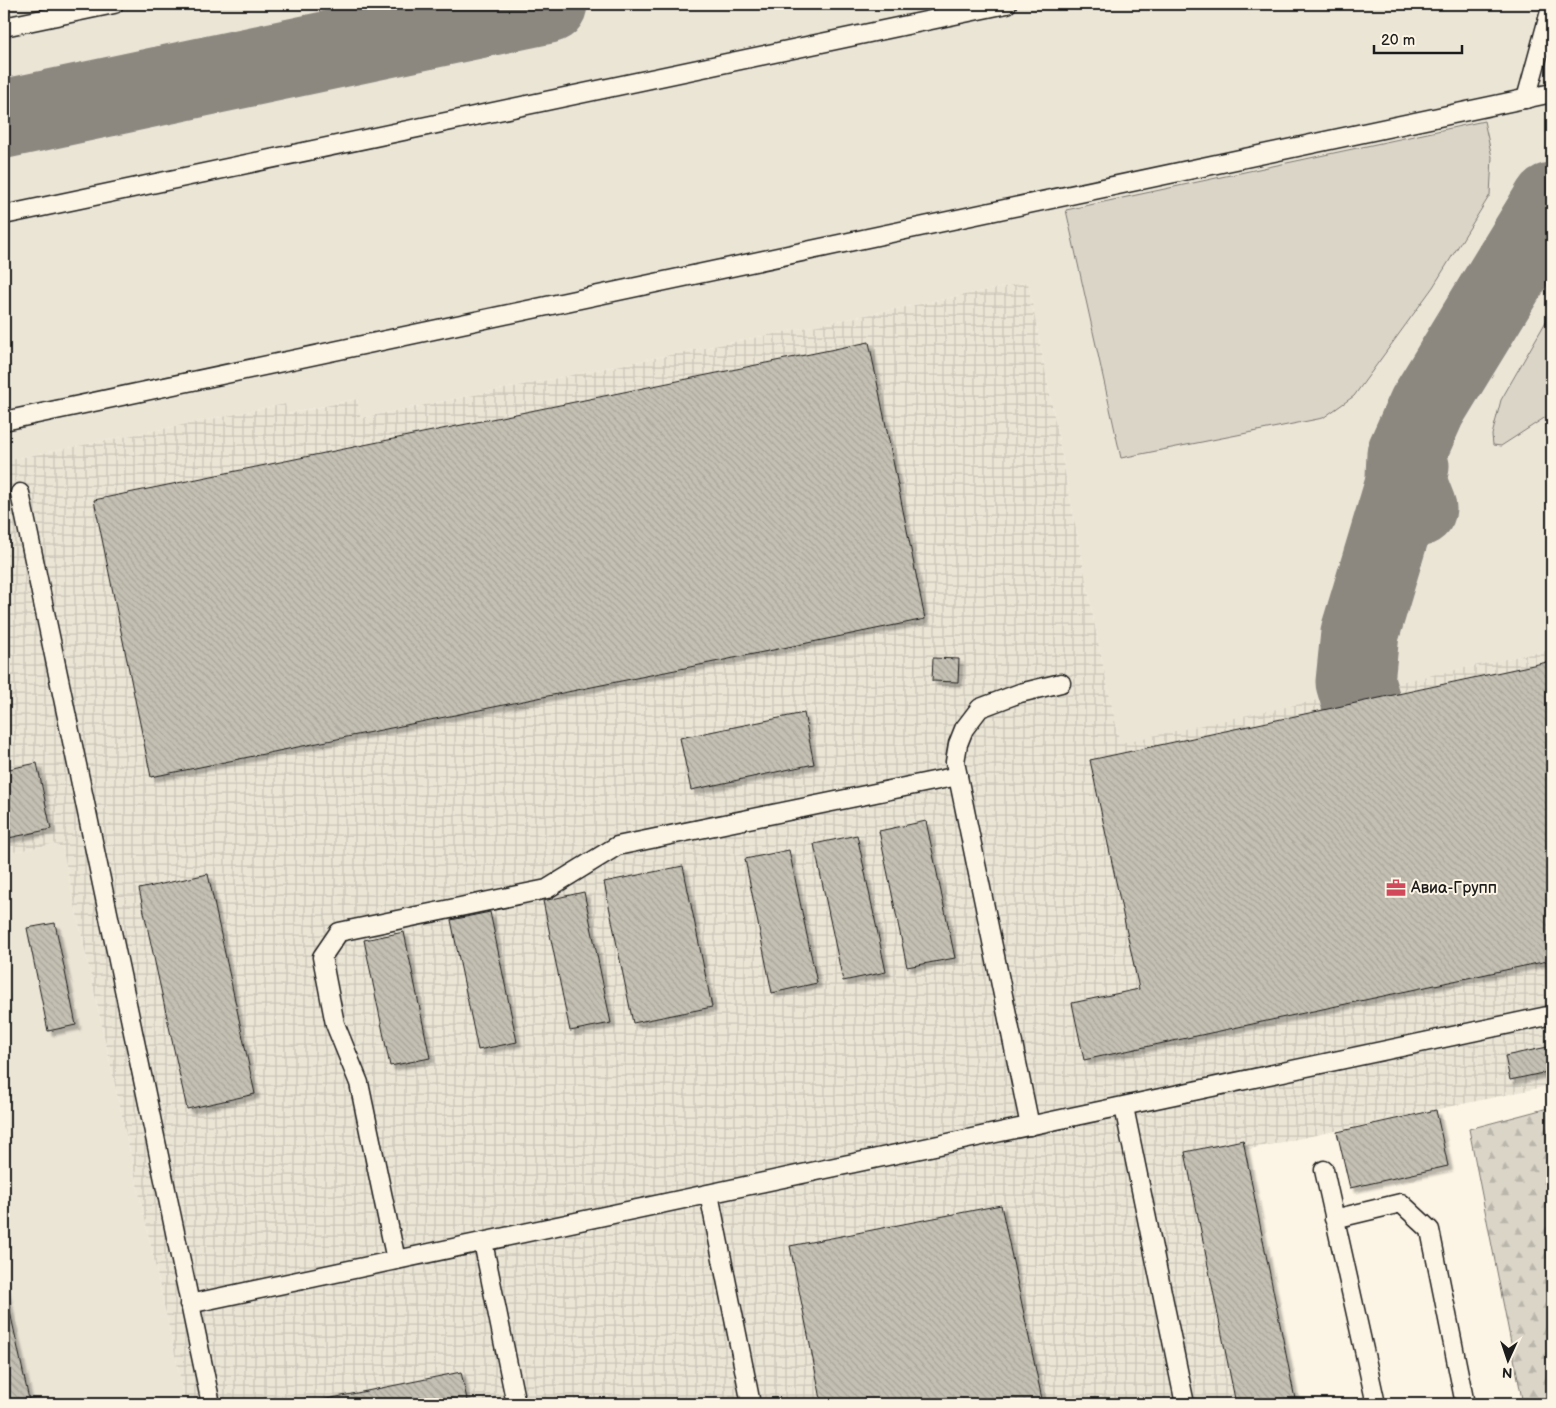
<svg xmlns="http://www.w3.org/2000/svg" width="1556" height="1408" font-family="'Balsamiq Sans',sans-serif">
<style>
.built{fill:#ebe5d6}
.industrial{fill:url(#industrial-grid)}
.green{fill:#dbd5c8;stroke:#7c7872}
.forest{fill:url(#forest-firs);stroke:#7c7872}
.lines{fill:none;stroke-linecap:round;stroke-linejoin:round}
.taxiway{stroke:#8c8880;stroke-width:79}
.building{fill:url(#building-back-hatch);stroke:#1c1c1c;filter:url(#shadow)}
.lane-casing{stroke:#1c1c1c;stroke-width:21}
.lane{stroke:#fcf5e5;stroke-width:18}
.labels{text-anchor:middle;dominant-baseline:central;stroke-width:4;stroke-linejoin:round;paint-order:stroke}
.poi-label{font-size:16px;fill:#1c1c1c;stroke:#fcf5e5;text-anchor:start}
</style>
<defs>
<pattern id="industrial-grid" width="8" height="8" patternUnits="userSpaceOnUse" patternTransform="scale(1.25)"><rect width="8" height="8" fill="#ebe5d6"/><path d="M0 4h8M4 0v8" fill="none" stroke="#c9c4b7"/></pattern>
<pattern id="forest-firs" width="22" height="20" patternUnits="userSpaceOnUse" patternTransform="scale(1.25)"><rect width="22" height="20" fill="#dbd5c8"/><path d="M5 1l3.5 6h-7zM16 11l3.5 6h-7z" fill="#bbb6ab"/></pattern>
<pattern id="building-back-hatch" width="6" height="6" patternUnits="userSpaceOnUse" patternTransform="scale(1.25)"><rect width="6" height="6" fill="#c4c0b3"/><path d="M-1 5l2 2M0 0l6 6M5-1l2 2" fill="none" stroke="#a8a499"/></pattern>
<filter id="shadow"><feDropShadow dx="4.5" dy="4.5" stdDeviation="1" flood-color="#0004"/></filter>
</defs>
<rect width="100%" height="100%" fill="#fcf5e5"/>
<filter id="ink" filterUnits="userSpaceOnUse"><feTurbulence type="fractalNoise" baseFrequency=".02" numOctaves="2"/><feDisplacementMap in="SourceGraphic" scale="10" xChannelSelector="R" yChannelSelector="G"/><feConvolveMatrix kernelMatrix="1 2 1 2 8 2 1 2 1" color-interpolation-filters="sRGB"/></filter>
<g filter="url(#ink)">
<g class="built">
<polygon points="4,4 1552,4 1552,649 1120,744 1098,642 1028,282 361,418 357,399 287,414 285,404 4,461"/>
<polygon points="53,844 62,847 186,1404 4,1404 4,854"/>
</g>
<polygon class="industrial" points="1028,282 1098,642 1120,743 1552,649 1552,1085 1245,1150 1296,1404 186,1404 62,847 53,844 4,854 4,461 285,404 288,414 357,399 361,418"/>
<g class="green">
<polygon points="1484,121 1492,157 1490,195 1433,287 1354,396 1323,418 1121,458 1066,210"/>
<polygon points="1552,311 1552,413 1501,446 1493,445 1492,435 1501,400"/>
</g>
<polygon class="forest" points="1552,1107 1552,1404 1523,1404 1469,1129"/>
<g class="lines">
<g class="taxiway">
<polyline points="4,119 548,4"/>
<polyline points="1417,508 1405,477 1406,454 1427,407 1552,202"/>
<polyline points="1361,702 1355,682 1360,633 1410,466"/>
</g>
</g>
<g class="building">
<polygon points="869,342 925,619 151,777 94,500"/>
<polygon points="933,658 959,659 958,682 932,681"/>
<polygon points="1552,661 1552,960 1084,1060 1072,1003 1139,989 1090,760"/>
<polygon points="804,713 814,764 691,790 680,738"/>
<polygon points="37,763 51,829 4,839 4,770"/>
<polygon points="926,821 955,958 907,967 879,831"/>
<polygon points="857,835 886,972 843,981 814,844"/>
<polygon points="789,850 817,983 772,993 745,859"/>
<polygon points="683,866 712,1007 633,1023 604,882"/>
<polygon points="208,874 255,1094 187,1109 139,889"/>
<polygon points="584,892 611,1023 570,1031 543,901"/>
<polygon points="490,912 517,1042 478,1050 451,920"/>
<polygon points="55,923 76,1025 48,1031 27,928"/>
<polygon points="404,932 430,1058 390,1066 364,940"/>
<polygon points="1552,1046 1552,1071 1510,1080 1505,1056"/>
<polygon points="1436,1110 1448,1166 1350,1188 1337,1132"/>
<polygon points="1243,1140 1245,1150 1296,1404 1236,1404 1185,1152"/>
<polygon points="1001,1205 1043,1404 822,1404 790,1246"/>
<polygon points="4,1284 30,1404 4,1404"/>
<polygon points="461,1372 468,1404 302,1404"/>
</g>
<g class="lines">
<defs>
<g id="lane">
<polyline points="4,27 114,4"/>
<polyline points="1526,99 1552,4"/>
<polyline points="4,215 1007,4"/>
<polyline points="4,421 1552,93"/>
<polyline points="20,493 211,1404"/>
<polyline points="1124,1107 1185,1404"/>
<polyline points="1030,1126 955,762 958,744 964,729 980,708 1020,693 1061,683"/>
<polyline points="1324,1170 1376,1404"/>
<polyline points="709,1194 751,1404"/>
<polyline points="1334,1219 1401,1203 1430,1230 1465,1404"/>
<polyline points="483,1242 516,1404"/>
<polyline points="396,1260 359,1083 335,1024 322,957 339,932 547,889 617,846 958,776"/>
<polyline points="189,1304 1552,1015"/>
</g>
</defs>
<use href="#lane" class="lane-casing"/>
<use href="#lane" class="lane"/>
</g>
</g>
<defs>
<symbol id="office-bare" viewBox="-9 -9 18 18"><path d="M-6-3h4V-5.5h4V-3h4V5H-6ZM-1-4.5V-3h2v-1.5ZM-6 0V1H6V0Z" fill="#d1495b" stroke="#fcf5e5" stroke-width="2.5" paint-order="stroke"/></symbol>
</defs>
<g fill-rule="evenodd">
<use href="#office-bare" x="1382" y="874" width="28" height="28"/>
</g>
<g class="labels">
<g class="poi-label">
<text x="1411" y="888">Авиа-Групп</text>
</g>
</g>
<rect width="1556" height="1408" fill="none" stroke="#fcf5e5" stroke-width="20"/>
<rect x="10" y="10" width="1536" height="1388" fill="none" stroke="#1c1c1c" stroke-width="2" filter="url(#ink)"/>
<g transform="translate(1508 1360) rotate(183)" stroke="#fcf5e5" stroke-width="4" paint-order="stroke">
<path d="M0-4L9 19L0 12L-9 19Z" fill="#1c1c1c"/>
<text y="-8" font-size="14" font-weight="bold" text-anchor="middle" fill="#1c1c1c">N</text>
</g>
<path d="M1374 45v8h88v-8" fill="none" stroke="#1c1c1c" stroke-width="2.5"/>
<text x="1381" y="45" font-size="15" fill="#1c1c1c" stroke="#fcf5e5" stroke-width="4" paint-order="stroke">20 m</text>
</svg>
